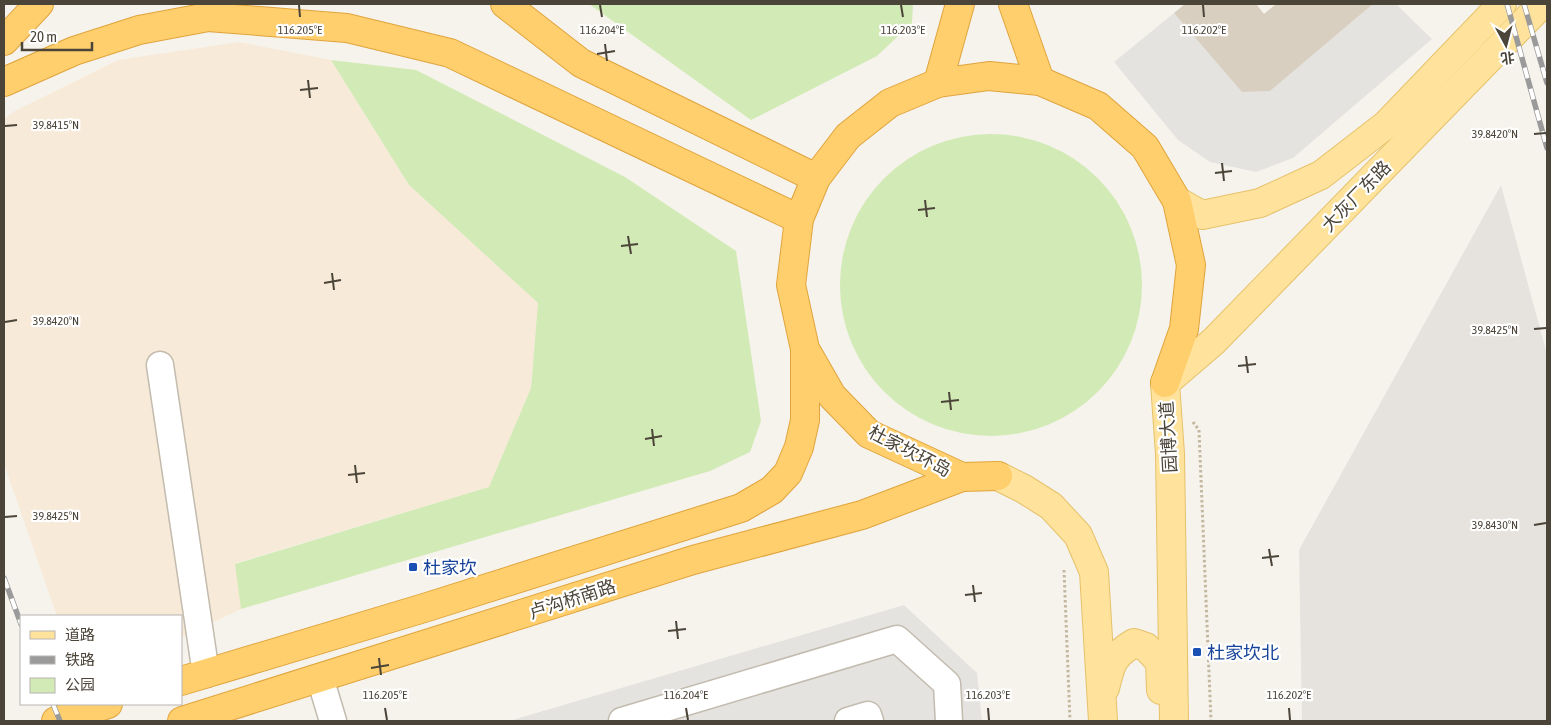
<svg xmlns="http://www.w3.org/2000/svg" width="1551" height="725" font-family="'Asap Condensed','Noto Sans SC',sans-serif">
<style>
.commercial{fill:#f7ead8}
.industrial{fill:#e6e2dd}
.green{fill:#d2eab5}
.parking{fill:#e5e3e0}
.building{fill:#d8cfc1}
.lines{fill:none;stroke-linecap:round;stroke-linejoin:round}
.minor-casing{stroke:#c2bbae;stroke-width:29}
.major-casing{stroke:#e6c16a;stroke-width:30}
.highway-casing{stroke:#e0a43c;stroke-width:30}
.path{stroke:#c4b79f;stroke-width:3;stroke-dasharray:2.5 2.5;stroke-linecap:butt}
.minor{stroke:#fff;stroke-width:26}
.major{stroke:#ffe39c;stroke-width:28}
.highway{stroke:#ffcf6e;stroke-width:28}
.rail-casing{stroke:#9a9a9a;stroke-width:5.5}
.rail{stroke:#fff;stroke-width:4;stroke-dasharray:11;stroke-linecap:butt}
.ticks{fill:none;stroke:#4b4439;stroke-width:2}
.transit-dot{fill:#1a4fb4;stroke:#fff;stroke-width:2}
.labels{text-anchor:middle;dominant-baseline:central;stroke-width:4.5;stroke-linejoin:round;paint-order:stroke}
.street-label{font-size:18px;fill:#4b4439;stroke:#fff}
.transit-label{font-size:18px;fill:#164399;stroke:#fff;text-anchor:start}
.ticks-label{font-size:12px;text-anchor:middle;fill:#4b4439;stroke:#fff;stroke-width:4.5;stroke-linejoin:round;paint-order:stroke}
</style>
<rect width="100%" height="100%" fill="#f6f3ec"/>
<polygon class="commercial" points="239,42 331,60 409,185 538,303 531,388 489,487 236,563 241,609 181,638 181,616 57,616 4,464 4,119 15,111 118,60"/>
<polygon class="industrial" points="1501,185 1547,354 1547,721 1302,721 1299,550"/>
<g class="green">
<polygon points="589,4 913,4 912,23 877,56 751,120"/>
<polygon points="331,60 416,70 625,177 736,251 761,421 750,452 710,471 241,609 235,564 489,487 531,388 538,303 409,185"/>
<circle cx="991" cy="285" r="151"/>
</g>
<g class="parking">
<polygon points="1373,4 1396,4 1432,39 1293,158 1256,172 1210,162 1178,140 1114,62 1174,13 1271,90"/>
<polygon points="904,605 977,673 982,721 509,721"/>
</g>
<polygon class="building" points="1185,4 1256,4 1264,14 1276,4 1373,4 1270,91 1242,92 1174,13"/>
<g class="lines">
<defs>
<g id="minor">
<polyline points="160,365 206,674"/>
<polyline points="320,678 333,721"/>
<polyline points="622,721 897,639 947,684 949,721"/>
<polyline points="848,721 868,715 870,721"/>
</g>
<g id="major">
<polyline points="1177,201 1202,215 1260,203 1321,175 1387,124 1502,4"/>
<polyline points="998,476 1024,489 1051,506 1078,535 1094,572 1103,721"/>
<path d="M1105,688C1111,664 1112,656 1134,643L1146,647L1160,662L1161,690"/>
<polyline points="1174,721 1170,454 1165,383 1214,341 1542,4"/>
</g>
<g id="highway">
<polyline points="505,4 581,63 816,178"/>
<polyline points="1013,4 1040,81"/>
<polyline points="4,41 39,4"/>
<polyline points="4,82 74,51 139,30 208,17 347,28 450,53 799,219"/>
<polyline points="938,83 960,4"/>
<polyline points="998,476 962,477 869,434 832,396 805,349 791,285 799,219 816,178 848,136 890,103 938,83 989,76 1040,81 1098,106 1145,147 1177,201 1191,265 1184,329 1165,383"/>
<polyline points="181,681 424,608 741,508 772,490 788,473 799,447 805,420 805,350"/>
<polyline points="56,721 108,704"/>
<polyline points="182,721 693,560 862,515 962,477"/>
</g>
</defs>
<use href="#minor" class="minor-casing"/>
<use href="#major" class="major-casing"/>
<use href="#highway" class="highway-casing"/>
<g class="path">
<polyline points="1193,422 1199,430 1211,721"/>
<polyline points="1064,570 1070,721"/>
</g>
<use href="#minor" class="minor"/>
<use href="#major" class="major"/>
<use href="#highway" class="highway"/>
<defs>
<g id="rail">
<polyline points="1507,4 1547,148"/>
<polyline points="1524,4 1547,83"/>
<polyline points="4,578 21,624"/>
<polyline points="53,704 60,721"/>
</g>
</defs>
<use href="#rail" class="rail-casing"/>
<use href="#rail" class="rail"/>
</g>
<path class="ticks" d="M299,5L300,17M600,5L602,17M901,5L903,17M1203,5L1204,17M605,44L607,61M597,54L615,51M308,80L310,98M300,90L318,88M5,126L17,125M1534,134L1546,133M1222,163L1224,181M1215,173L1232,171M925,200L927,217M918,210L935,208M628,236L631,254M621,246L638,244M332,273L334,290M324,283L341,280M5,322L17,320M1534,329L1546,328M1246,356L1248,373M1238,366L1256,364M949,392L951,410M941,402L959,400M652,429L654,446M645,439L662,436M355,465L357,483M348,475L365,473M5,517L17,516M1534,525L1546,523M1269,549L1272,566M1262,558L1279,556M973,585L975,602M965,595L982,593M676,621L678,639M668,631L686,629M379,658L381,675M371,668L389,665M385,708L387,720M686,708L688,720M988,708L989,720M1289,708L1290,720"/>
<g class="transit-dot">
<rect x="408" y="562" width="10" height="10" rx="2.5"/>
<rect x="1192" y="647" width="10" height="10" rx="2.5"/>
</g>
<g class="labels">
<g class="street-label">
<text transform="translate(1356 196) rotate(-46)">大灰厂东路</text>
<text transform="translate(1168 437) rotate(-93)">园博大道</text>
<text transform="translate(910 451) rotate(27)">杜家坎环岛</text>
<text transform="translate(572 599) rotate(-18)">卢沟桥南路</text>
</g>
<g class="transit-label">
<text x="423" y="567">杜家坎</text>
<text x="1207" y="652">杜家坎北</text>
</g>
</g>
<g class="ticks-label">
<text x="300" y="34">116.205°E</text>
<text x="602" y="34">116.204°E</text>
<text x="903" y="34">116.203°E</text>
<text x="1204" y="34">116.202°E</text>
<text x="56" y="129">39.8415°N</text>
<text x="1495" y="138">39.8420°N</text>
<text x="56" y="325">39.8420°N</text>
<text x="1495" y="334">39.8425°N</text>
<text x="56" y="520">39.8425°N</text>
<text x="1495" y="529">39.8430°N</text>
<text x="385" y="699">116.205°E</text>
<text x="686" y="699">116.204°E</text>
<text x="988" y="699">116.203°E</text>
<text x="1289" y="699">116.202°E</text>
</g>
<rect width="1551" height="725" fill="none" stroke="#4b4439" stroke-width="10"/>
<rect x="20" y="615" width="162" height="90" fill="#ffffff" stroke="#b7b4b0"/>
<rect x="30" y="631" width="25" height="8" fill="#ffe39c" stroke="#b7b4b0"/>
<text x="65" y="640" font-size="15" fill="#4b4439">道路</text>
<rect x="30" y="656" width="25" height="8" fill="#9a9a9a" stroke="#b7b4b0"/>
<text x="65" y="665" font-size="15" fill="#4b4439">铁路</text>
<rect x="30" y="678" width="25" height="15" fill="#d2eab5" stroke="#b7b4b0"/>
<text x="65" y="690" font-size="15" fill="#4b4439">公园</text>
<g transform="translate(1506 45) rotate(173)" stroke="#ffffff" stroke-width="4" paint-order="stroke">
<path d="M0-4L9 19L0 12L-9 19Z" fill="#4b4439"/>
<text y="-8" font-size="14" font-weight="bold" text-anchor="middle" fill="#4b4439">北</text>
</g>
<path d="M22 42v8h70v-8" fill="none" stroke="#4b4439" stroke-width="2.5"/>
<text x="30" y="42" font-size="15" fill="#4b4439" stroke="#ffffff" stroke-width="4" paint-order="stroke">20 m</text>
</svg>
